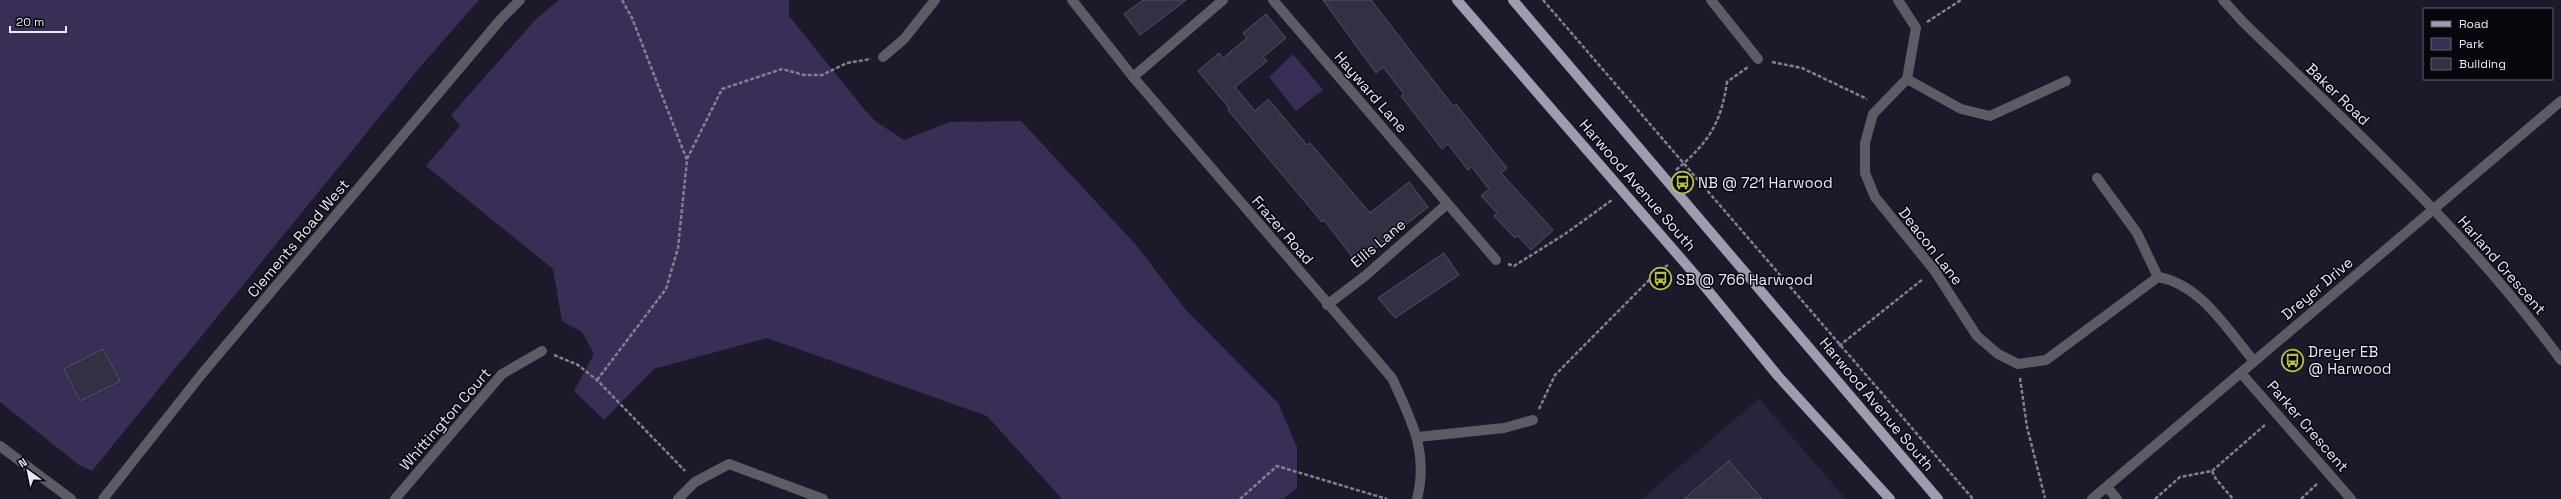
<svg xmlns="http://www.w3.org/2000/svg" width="2561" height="499" font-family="'Space Grotesk',sans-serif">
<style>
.built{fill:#29243b}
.green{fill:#382e56}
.building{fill:#333043;stroke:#545065}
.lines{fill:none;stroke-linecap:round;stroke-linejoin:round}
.path{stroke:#838090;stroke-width:2.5;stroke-dasharray:4 2;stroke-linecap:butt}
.minor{stroke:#5d5c65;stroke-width:10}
.major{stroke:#9f9cb0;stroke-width:10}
.labels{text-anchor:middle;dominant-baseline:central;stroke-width:3;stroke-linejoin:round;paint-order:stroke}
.street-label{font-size:15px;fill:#eae8f5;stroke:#07060d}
.poi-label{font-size:15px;fill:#eae8f5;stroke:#07060d;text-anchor:start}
</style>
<rect width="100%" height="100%" fill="#1d192b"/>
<polygon class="built" points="1759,399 1846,499 1642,499 1727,426"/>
<g class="green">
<polygon points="0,0 479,0 420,67 92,471 79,465 0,402"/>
<polygon points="559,0 789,0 789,16 864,109 875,121 904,140 950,122 1021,121 1137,246 1186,310 1278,403 1297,447 1297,488 1283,499 1062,499 987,416 767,338 654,369 604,420 574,391 594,354 582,332 562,321 553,269 426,166 460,126 451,115 537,18"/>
<polygon points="1293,54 1323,90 1296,111 1269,77"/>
</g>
<g class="building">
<polygon points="1143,0 1186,0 1140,35 1124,14"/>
<polygon points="1323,0 1371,0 1453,106 1456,104 1507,168 1501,173 1553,230 1531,250 1518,236 1515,238 1494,216 1497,213 1481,196 1489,189 1472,167 1468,170 1448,144 1442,149 1401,96 1404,94 1383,67 1376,73"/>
<polygon points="1266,14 1286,38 1263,57 1267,61 1235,87 1255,111 1268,99 1307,145 1310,143 1370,213 1409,182 1428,207 1357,263 1324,220 1322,222 1228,110 1229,108 1198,71 1219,53 1223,58 1247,38 1243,33"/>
<polygon points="1444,253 1459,275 1395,318 1378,298"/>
<polygon points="103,349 120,381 80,401 64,369"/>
<polygon points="1729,461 1762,499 1684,499"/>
</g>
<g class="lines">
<g class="path">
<polyline points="1543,0 1973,499"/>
<polyline points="1927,22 1961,0"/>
<polyline points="1772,62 1802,68 1867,99"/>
<polyline points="687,159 722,89 782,69 804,75 822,75 847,63 871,59"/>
<path d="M1676,170C1708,143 1721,124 1727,82L1748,67"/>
<polyline points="1508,264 1514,266 1565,234 1612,200"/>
<polyline points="1839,346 1923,279"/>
<polyline points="554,355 578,365 597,380 685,471"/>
<polyline points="2020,378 2027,427 2045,498"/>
<polyline points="597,380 666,289 678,248 687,160 632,18 622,0"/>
<polyline points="1539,409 1555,375 1657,272 1668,265"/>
<polyline points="2212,471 2216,479 2233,499"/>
<polyline points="1240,499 1277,466 1387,499"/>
<polyline points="2155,499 2180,477 2212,471 2266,424"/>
<polyline points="2301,499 2318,483"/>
</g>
<g class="minor">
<path d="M1072,0L1133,77L1392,378C1411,420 1429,451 1417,499"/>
<polyline points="1273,0 1496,260"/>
<polyline points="1711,0 1758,59"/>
<path d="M1898,0L1916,28L1907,79L1873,114L1865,143V173L1875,197L1934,270L1977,336L1998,354L2018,364L2046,360L2158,277C2201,284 2228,331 2254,361"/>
<path d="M2223,0L2243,22C2354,130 2470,235 2561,360"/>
<polyline points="883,57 904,39 935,0"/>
<polyline points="1133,77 1223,0"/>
<polyline points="1907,79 1961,109 1990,116 2066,81"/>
<polyline points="2097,178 2137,233 2158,277"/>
<polyline points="1327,305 1365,276 1447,204"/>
<polyline points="2241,373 2351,499"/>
<polyline points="1418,437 1504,428 1533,420"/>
<polyline points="0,446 71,499"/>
<polyline points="2107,487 2117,499"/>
<polyline points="103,499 201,375 501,19 520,0"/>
<polyline points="395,499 502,374 542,351"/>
<polyline points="678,499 695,482 729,464 823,499"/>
<polyline points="2092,499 2561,101"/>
</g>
<g class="major">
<polyline points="1457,0 1697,277 1778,376 1890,499"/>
<polyline points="1513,0 1938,499"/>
</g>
</g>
<defs>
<symbol id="bus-ring" viewBox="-11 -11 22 22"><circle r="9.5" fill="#07060d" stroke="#b8c147" stroke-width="1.5"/><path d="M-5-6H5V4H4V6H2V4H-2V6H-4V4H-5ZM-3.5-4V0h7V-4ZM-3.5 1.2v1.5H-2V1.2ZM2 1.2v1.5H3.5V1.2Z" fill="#b8c147"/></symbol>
</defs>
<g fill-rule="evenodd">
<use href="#bus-ring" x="1670" y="170" width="25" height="25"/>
<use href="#bus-ring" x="1648" y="266" width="25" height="25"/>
<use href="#bus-ring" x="2280" y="348" width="25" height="25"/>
</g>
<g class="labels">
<g class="street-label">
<text transform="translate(1371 92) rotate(49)">Hayward Lane</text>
<text transform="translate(2338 94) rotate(44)">Baker Road</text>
<text transform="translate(1638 185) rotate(49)">Harwood Avenue South</text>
<text transform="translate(1283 230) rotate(49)">Frazer Road</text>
<text transform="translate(298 238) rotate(-50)">Clements Road West</text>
<text transform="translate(1378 243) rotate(-40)">Ellis Lane</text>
<text transform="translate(1931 246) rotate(52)">Deacon Lane</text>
<text transform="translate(2502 265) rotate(49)">Harland Crescent</text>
<text transform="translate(2317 288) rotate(-40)">Dreyer Drive</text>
<text transform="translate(1877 404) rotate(50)">Harwood Avenue South</text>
<text transform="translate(445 419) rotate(-49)">Whittington Court</text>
<text transform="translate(2308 426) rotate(49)">Parker Crescent</text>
</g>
<g class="poi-label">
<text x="1698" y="182">NB @ 721 Harwood</text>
<text x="1676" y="279">SB @ 766 Harwood</text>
<text x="2308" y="351">Dreyer EB<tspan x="2308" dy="17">@ Harwood</tspan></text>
</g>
</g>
<rect x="2423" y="8" width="130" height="72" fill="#07060d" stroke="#62606a"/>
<rect x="2431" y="21" width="20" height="6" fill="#9f9cb0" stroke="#62606a"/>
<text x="2459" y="28" font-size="12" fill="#eae8f5">Road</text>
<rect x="2431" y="38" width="20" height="12" fill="#382e56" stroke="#62606a"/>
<text x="2459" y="48" font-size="12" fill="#eae8f5">Park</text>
<rect x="2431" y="58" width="20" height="12" fill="#333043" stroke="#62606a"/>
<text x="2459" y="68" font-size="12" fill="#eae8f5">Building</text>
<g transform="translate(28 471) rotate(327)" stroke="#07060d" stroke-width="3" paint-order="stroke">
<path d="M0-3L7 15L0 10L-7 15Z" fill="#eae8f5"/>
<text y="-6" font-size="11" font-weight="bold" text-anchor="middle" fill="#eae8f5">N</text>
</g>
<path d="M10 26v6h56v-6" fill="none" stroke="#eae8f5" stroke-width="2"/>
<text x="16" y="26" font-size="12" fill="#eae8f5" stroke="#07060d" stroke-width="3" paint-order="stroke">20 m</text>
</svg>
